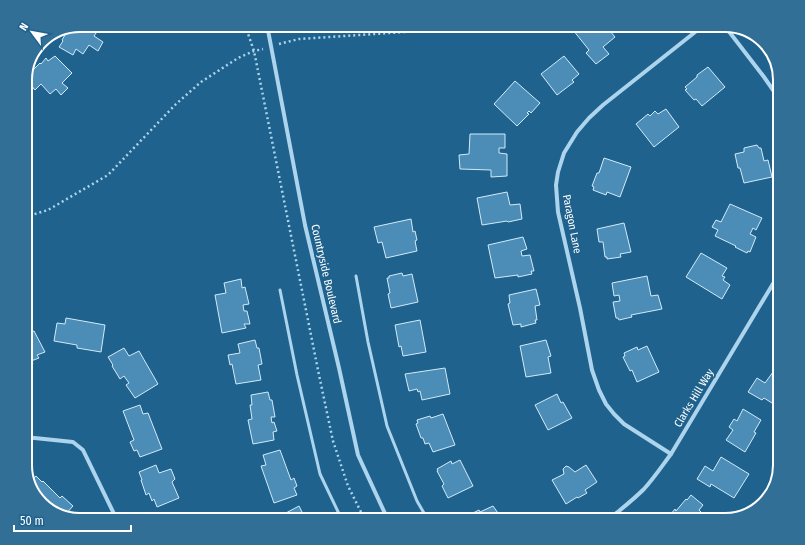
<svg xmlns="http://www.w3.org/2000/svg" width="805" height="545" font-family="'Fira Sans Condensed',sans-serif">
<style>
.building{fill:#4b8db6;stroke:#d2eaf9}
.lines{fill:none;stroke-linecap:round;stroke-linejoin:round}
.path{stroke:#acd4ec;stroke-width:2.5;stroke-dasharray:2 3;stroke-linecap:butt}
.lane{stroke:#acd4ec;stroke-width:3}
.street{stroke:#acd4ec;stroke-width:4}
.labels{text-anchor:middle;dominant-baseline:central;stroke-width:3.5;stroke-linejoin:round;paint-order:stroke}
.street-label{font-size:11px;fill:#fff;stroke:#1f628d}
.rim{fill:none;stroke:#fff;stroke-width:2}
</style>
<rect width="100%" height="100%" fill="#1f628d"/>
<g class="building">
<polygon points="80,25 101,26 94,36 103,42 98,51 89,45 83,54 76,49 73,55 59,47 63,41 62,40 68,30"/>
<polygon points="580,25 605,25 615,37 603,47 609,54 596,64 586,53 589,50 573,30"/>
<polygon points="55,56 72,73 62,83 68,88 61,95 56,89 50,94 41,84 35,90 25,78 40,63 41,64 46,58 48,61"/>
<polygon points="564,56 579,74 572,80 574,82 557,95 541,74"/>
<polygon points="708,67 725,87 702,106 696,99 694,100 685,90 687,89 685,87 697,77 697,75"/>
<polygon points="515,81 540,103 531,113 529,111 527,113 529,114 517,126 494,104"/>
<polygon points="666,109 679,127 654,147 636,124 648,114 650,116 655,111 658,114"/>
<polygon points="470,134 505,134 505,148 499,148 499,153 507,154 507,176 491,177 491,170 460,169 459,155 469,154"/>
<polygon points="757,145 759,148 761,148 764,161 768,160 772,177 744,183 740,168 738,168 735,154 744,152 744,148"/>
<polygon points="604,158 631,167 620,197 607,192 606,195 593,190 594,187 592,186 597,173 599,173"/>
<polygon points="507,192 510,205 520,204 522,219 508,222 507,221 482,225 477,198"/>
<polygon points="730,204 762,218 756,230 753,228 750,234 756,237 750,252 748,251 747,253 735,247 736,246 715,236 718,230 712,227 716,220 721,222"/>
<polygon points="411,219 413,232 415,231 417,240 415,241 417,251 386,258 382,242 378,243 374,227"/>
<polygon points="624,223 631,252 620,254 621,257 607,259 607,257 605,257 603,242 599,242 597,229"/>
<polygon points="523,237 527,249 521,251 522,256 530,255 534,271 531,271 532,274 518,277 518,275 495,278 488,245"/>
<polygon points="701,253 727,268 722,276 725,277 723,280 730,285 722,299 686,277"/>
<polygon points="402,273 403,276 412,274 418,302 391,308 388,294 390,293 387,278 389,278 389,276"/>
<polygon points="647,276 651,296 658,295 662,309 631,315 632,317 619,320 618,318 616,318 613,302 620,301 619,295 614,296 612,283"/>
<polygon points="241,279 242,288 245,287 249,304 243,305 244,311 247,311 250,324 244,324 246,328 222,333 215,295 226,293 224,283"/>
<polygon points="536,289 540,305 535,306 537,320 535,320 536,323 521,327 521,324 513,325 508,304 510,303 509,295"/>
<polygon points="66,318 105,325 101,352 77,348 77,345 54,341 57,323 65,324"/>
<polygon points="420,320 426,352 403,356 401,346 399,347 395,325"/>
<polygon points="34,331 45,352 37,355 39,358 31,361 33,364 25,367 25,335"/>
<polygon points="255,340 257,348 259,348 262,364 258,365 261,380 236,384 232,364 230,365 228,355 240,353 238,344"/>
<polygon points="546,340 551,356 548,357 551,373 526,377 520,346"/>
<polygon points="647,346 659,372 637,382 632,370 630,371 623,357 625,356 624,353 637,347 638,350"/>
<polygon points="124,348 129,356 139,351 158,384 135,398 126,385 129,383 124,376 120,379 112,366 113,365 108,357"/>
<polygon points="445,368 450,394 422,400 420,391 418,392 417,389 409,391 405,374"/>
<polygon points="773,372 780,376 780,408 764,398 762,400 748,392 757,378 765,383"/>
<polygon points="268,392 270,400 272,400 275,417 271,417 272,423 274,422 277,431 273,432 274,440 253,444 248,420 252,419 250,405 252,405 251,395"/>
<polygon points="557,394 561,403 563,402 572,418 548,430 535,405"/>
<polygon points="140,405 143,414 148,413 162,449 140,457 137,450 134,451 130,442 134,440 123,411"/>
<polygon points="743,409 761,420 754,432 756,433 745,452 726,440 733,430 729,427 734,419 737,421"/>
<polygon points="443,414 455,445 433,452 429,443 425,444 423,438 421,438 416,424 418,423 417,420 430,416 431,418"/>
<polygon points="280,450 291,480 294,478 297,486 294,488 297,495 274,503 261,466 266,465 263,455"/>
<polygon points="721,457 749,474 734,498 711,484 710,487 697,479 705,466 713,471"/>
<polygon points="460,460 473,486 448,498 442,486 444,484 437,471 438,471 437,469 451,461 452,464"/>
<polygon points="156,465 159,473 171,469 175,479 172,482 179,498 157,507 154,499 152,501 149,493 146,495 141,480 142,480 139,472"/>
<polygon points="586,465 597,482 585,490 587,493 578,498 577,497 566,504 552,480 564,474 563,469 566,466 569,467 575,472"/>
<polygon points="36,476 42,482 43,481 60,498 62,496 73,506 65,515 49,511 32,492 29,482"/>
<polygon points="691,495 703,505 699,510 705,516 702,520 666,520 675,509 676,511 686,499 687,500"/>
<polygon points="299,506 306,520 287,520 284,514"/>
<polygon points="493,506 503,520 466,520 468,519 467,516 479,510 480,512"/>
</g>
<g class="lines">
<g class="path">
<polyline points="245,25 254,51 319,375 333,441 348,486 365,520"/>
<polyline points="279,44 299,39 420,31 468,25"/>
<polyline points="25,217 48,210 108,175 176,104 201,82 238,58 254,51 263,49"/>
</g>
<g class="lane">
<polyline points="356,276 368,342 387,426 417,501 428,520"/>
<polyline points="280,290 297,375 320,474 342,520"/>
</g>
<g class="street">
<polyline points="267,25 305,225 339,368 358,455 388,520"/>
<polyline points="724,25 764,77 780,100"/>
<polyline points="25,437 73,442 83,450 117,520"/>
<polyline points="671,454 624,424 614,414 606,404 599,390 592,370 580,308 558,212 556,185 558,172 564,153 577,132 589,118 603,105 704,25"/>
<path d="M608,520C620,510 633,500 644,489C654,478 662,466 671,454L780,272"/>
</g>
</g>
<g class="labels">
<g class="street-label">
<text transform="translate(572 224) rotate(79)">Paragon Lane</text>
<text transform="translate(326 274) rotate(77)">Countryside Boulevard</text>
<text transform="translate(694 398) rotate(-59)">Clarks Hill Way</text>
</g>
</g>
<path d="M0 0H805V545H0ZM80 32H725A48 48 0 0 1 773 80V465A48 48 0 0 1 725 513H80A48 48 0 0 1 32 465V80A48 48 0 0 1 80 32Z" fill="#316f96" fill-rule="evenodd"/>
<path class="rim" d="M80 32H725A48 48 0 0 1 773 80V465A48 48 0 0 1 725 513H80A48 48 0 0 1 32 465V80A48 48 0 0 1 80 32Z"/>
<g transform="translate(32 32) rotate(302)" stroke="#1f628d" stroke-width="3" paint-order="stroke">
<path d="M0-3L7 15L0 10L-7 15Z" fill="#ffffff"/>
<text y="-6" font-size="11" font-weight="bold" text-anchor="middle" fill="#ffffff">N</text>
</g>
<path d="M14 525v6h117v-6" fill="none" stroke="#ffffff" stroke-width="2"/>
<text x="20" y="525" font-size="12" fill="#ffffff" stroke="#1f628d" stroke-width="3" paint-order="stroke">50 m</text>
</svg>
